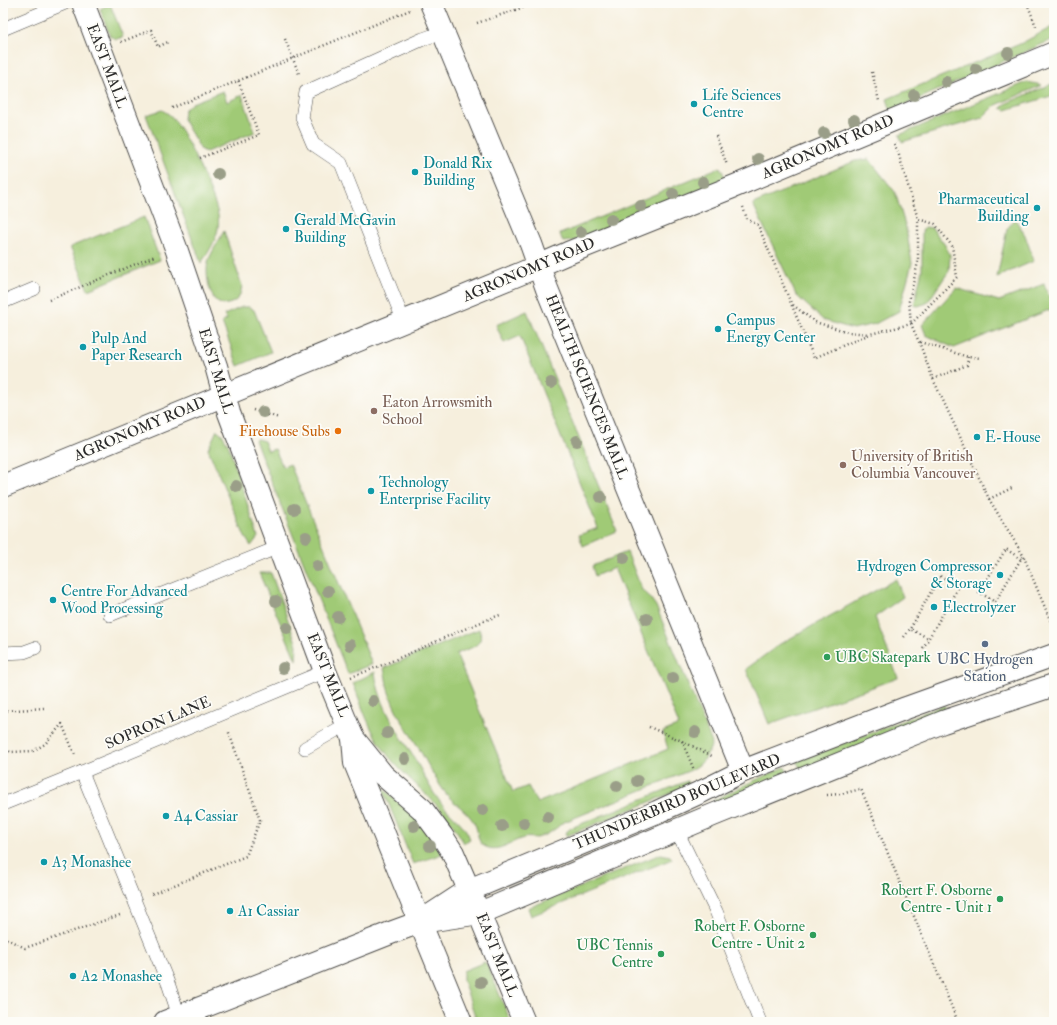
<svg xmlns="http://www.w3.org/2000/svg" width="1057" height="1025" font-family="'IM FELL Double Pica',serif">
<style>
.green{fill:#a0ca76;stroke:#667a50}
.lines{fill:none;stroke-linecap:round;stroke-linejoin:round}
.service-casing{stroke:#494846;stroke-width:14}
.minor-casing{stroke:#494846;stroke-width:24}
.tertiary-casing{stroke:#494846;stroke-width:24}
.path{stroke:#494846;stroke-width:2.5;stroke-dasharray:1 3;stroke-linecap:butt}
.service{stroke:#fff;stroke-width:13}
.minor{stroke:#fff;stroke-width:22}
.tertiary{stroke:#fff;stroke-width:22}
.tree{fill:#9a9e88}
.culture-dot{fill:#0f9aa8;stroke:#fdfcf7;stroke-width:1.5}
.education-dot{fill:#8d6e63;stroke:#fdfcf7;stroke-width:1.5}
.food-dot{fill:#e8710a;stroke:#fdfcf7;stroke-width:1.5}
.service-dot{fill:#5c6f8a;stroke:#fdfcf7;stroke-width:1.5}
.leisure-dot{fill:#2e9e5b;stroke:#fdfcf7;stroke-width:1.5}
.labels{text-anchor:middle;dominant-baseline:central;stroke-width:3.5;stroke-linejoin:round;paint-order:stroke}
.street-label{font-size:15px;fill:#2b2b2b;stroke:#fdfcf7}
.culture-label{font-size:15px;fill:#0d838f;stroke:#fdfcf7;text-anchor:start}
.education-label{font-size:15px;fill:#785e54;stroke:#fdfcf7;text-anchor:start}
.food-label{font-size:15px;fill:#c56008;stroke:#fdfcf7;text-anchor:end}
.leisure-label{font-size:15px;fill:#27864d;stroke:#fdfcf7;text-anchor:end}
.service-label{font-size:15px;fill:#4e5e75;stroke:#fdfcf7}
</style>
<rect width="100%" height="100%" fill="#fdfcf7"/>
<filter id="ink" filterUnits="userSpaceOnUse"><feTurbulence type="fractalNoise" baseFrequency=".025" numOctaves="2"/><feDisplacementMap in="SourceGraphic" scale="8" xChannelSelector="R" yChannelSelector="G"/><feConvolveMatrix kernelMatrix="1 2 1 2 8 2 1 2 1" color-interpolation-filters="sRGB"/></filter>
<filter id="wash" filterUnits="userSpaceOnUse"><feTurbulence type="fractalNoise" baseFrequency=".012" numOctaves="4" result="noise"/><feDisplacementMap in="SourceGraphic" scale="16" xChannelSelector="R" yChannelSelector="G"/><feGaussianBlur stdDeviation="0.9" result="paint"/><feColorMatrix in="noise" values="0 0 0 0 0 0 0 0 0 0 0 0 0 0 0 0 0 1.4 0 .05"/><feComposite in="paint" operator="in"/></filter>
<g filter="url(#wash)">
<rect width="100%" height="100%" fill="#f6efdd"/>
<g class="green">
<polygon points="110,4 123,37 116,39 110,36 100,9"/>
<polygon points="1054,26 1054,39 891,111 887,99 1020,44"/>
<polygon points="1027,82 1042,85 994,106 982,118 902,142 899,135"/>
<polygon points="1054,83 1054,95 1006,110 1001,108 1007,103"/>
<polygon points="223,91 227,102 242,95 255,132 206,152 201,150 183,119 184,110 192,103"/>
<path d="M162,110C165,112 169,114 172,117C183,129 216,198 218,215C221,233 211,249 201,263L146,115Z"/>
<polygon points="869,159 895,192 906,228 912,263 899,311 875,324 853,329 823,320 796,295 753,204 855,161"/>
<polygon points="720,167 726,179 574,241 563,242 560,234"/>
<polygon points="144,217 160,260 88,290 70,247"/>
<polygon points="1015,219 1025,235 1034,261 997,277 1007,229"/>
<polygon points="925,227 932,228 945,245 950,255 949,271 927,303 918,306 914,305 922,270 922,231"/>
<path d="M224,231L242,286C241,290 241,294 238,298C234,304 222,307 216,301C209,294 205,273 208,262C211,252 219,241 224,231Z"/>
<polygon points="1044,284 1054,308 954,348 926,335 922,325 956,288 999,301"/>
<polygon points="242,307 249,307 254,310 271,352 238,366 222,322 227,320 224,315"/>
<polygon points="527,311 617,531 583,546 579,535 598,528 520,336 504,343 496,325"/>
<polygon points="217,430 222,434 228,444 258,537 251,546 245,537 208,449"/>
<polygon points="257,439 264,441 268,451 275,449 283,467 290,464 372,664 348,674 255,440"/>
<path d="M627,552L642,590L648,595L656,606L712,743C707,757 704,763 691,770L562,823C555,830 546,836 536,838C532,838 528,837 524,838C511,841 499,853 486,847C477,843 479,836 476,827C475,824 472,819 470,817C465,810 454,803 448,796C437,783 430,768 422,754C412,735 398,718 391,698C387,689 386,678 384,668L479,629C486,647 468,648 456,654L513,792L528,786L537,803L668,749L663,732L679,725L614,568L595,576L592,566Z"/>
<polygon points="259,573 271,573 297,645 296,660"/>
<polygon points="896,579 903,597 875,617 898,678 769,724 746,669 780,644"/>
<path d="M375,672C379,706 399,733 416,761C424,775 431,791 441,803C451,816 465,823 470,839L464,843C457,831 450,820 441,810C423,789 400,773 384,750C369,730 362,706 353,683Z"/>
<polygon points="944,705 946,708 803,775 797,761"/>
<polygon points="785,767 791,779 718,810 714,800 751,782"/>
<polygon points="687,781 689,786 566,836 565,833 571,828"/>
<polygon points="382,787 421,823 442,854 413,864"/>
<polygon points="661,854 670,856 672,859 531,916 528,908"/>
<polygon points="485,962 488,967 511,1022 477,1022 463,980 463,971"/>
</g>
</g>
<g filter="url(#ink)">
<g class="lines">
<defs>
<g id="service">
<polyline points="3,29 65,3"/>
<polyline points="3,302 34,289"/>
<polyline points="404,322 341,163 313,144 302,118 306,92 423,39 443,32"/>
<polyline points="110,615 279,547"/>
<polyline points="3,653 24,652 35,648"/>
<polyline points="305,748 347,724"/>
<polyline points="82,772 168,983 179,1016"/>
<polyline points="3,804 82,772 325,671"/>
<polyline points="677,831 716,911 760,1022"/>
</g>
<g id="minor">
<polyline points="83,3 176,248 216,366 229,413 325,671 347,724 353,738 383,775 422,809 442,836 453,853 469,890"/>
<polyline points="431,3 531,244 547,289 743,771"/>
<polyline points="3,486 522,273 568,253 735,186 1054,53"/>
<polyline points="165,1022 393,932 420,922 355,763 353,738"/>
</g>
<g id="tertiary">
<polyline points="473,899 524,1022"/>
<polyline points="427,921 480,913 713,815 943,722 1054,685"/>
<polyline points="420,922 469,890 657,812 703,791 743,771 906,708 1054,655"/>
<polyline points="420,922 461,1022"/>
</g>
</defs>
<use href="#service" class="service-casing"/>
<use href="#minor" class="minor-casing"/>
<use href="#tertiary" class="tertiary-casing"/>
<g class="path">
<polyline points="1027,3 1037,29"/>
<polyline points="477,23 524,7"/>
<polyline points="285,39 299,74"/>
<polyline points="121,42 151,30 158,47 168,42"/>
<polyline points="872,72 879,101"/>
<polyline points="172,108 410,10"/>
<polyline points="716,136 727,165"/>
<polyline points="894,144 898,152 918,219 935,224 952,246 957,277 911,324 909,301 918,262 918,219"/>
<polyline points="200,158 259,135 238,80"/>
<polyline points="743,207 747,219 758,225 814,358 870,334 911,324 919,342 933,379 989,499 1023,555 1054,629"/>
<polyline points="49,300 155,256"/>
<polyline points="793,305 815,322 848,332 869,334"/>
<polyline points="920,342 968,357 981,358"/>
<polyline points="933,379 967,365 968,357"/>
<polyline points="253,410 279,418"/>
<polyline points="989,499 1014,487"/>
<polyline points="1021,559 1006,549 979,592 995,602 1021,559 1023,555"/>
<polyline points="904,637 910,629"/>
<polyline points="923,648 959,586 940,576 910,629 928,638"/>
<path d="M351,677C402,659 450,633 500,615"/>
<polyline points="3,711 44,708"/>
<polyline points="649,727 682,741 694,770"/>
<polyline points="682,741 712,756"/>
<polyline points="3,746 10,752 33,751 45,744 62,724 75,755"/>
<polyline points="827,795 841,794 861,789 958,1022"/>
<polyline points="152,894 246,856 260,820 228,730"/>
<polyline points="3,937 25,948 120,915"/>
</g>
<use href="#service" class="service"/>
<use href="#minor" class="minor"/>
<use href="#tertiary" class="tertiary"/>
</g>
<g class="tree">
<circle cx="1008" cy="53" r="6"/>
<circle cx="976" cy="69" r="6"/>
<circle cx="946" cy="82" r="6"/>
<circle cx="914" cy="95" r="6"/>
<circle cx="854" cy="120" r="6"/>
<circle cx="824" cy="133" r="6"/>
<circle cx="758" cy="159" r="6"/>
<circle cx="218" cy="174" r="6"/>
<circle cx="703" cy="182" r="6"/>
<circle cx="673" cy="194" r="6"/>
<circle cx="641" cy="206" r="6"/>
<circle cx="611" cy="219" r="6"/>
<circle cx="581" cy="232" r="6"/>
<circle cx="551" cy="383" r="6"/>
<circle cx="263" cy="412" r="6"/>
<circle cx="577" cy="441" r="6"/>
<circle cx="236" cy="486" r="6"/>
<circle cx="601" cy="497" r="6"/>
<circle cx="294" cy="509" r="6"/>
<circle cx="306" cy="537" r="6"/>
<circle cx="624" cy="558" r="6"/>
<circle cx="317" cy="566" r="6"/>
<circle cx="328" cy="591" r="6"/>
<circle cx="276" cy="601" r="6"/>
<circle cx="338" cy="617" r="6"/>
<circle cx="647" cy="619" r="6"/>
<circle cx="287" cy="628" r="6"/>
<circle cx="350" cy="645" r="6"/>
<circle cx="283" cy="668" r="6"/>
<circle cx="673" cy="678" r="6"/>
<circle cx="373" cy="701" r="6"/>
<circle cx="695" cy="732" r="6"/>
<circle cx="387" cy="733" r="6"/>
<circle cx="405" cy="759" r="6"/>
<circle cx="637" cy="781" r="6"/>
<circle cx="617" cy="786" r="6"/>
<circle cx="483" cy="810" r="6"/>
<circle cx="548" cy="817" r="6"/>
<circle cx="524" cy="823" r="6"/>
<circle cx="414" cy="826" r="6"/>
<circle cx="502" cy="826" r="6"/>
<circle cx="430" cy="846" r="6"/>
<circle cx="481" cy="982" r="6"/>
</g>
</g>
<g class="culture-dot">
<circle cx="694" cy="104" r="4"/>
<circle cx="415" cy="172" r="4"/>
<circle cx="1037" cy="208" r="4"/>
<circle cx="286" cy="229" r="4"/>
<circle cx="718" cy="329" r="4"/>
<circle cx="83" cy="347" r="4"/>
<circle cx="977" cy="437" r="4"/>
<circle cx="371" cy="491" r="4"/>
<circle cx="1000" cy="575" r="4"/>
<circle cx="53" cy="600" r="4"/>
<circle cx="934" cy="607" r="4"/>
<circle cx="166" cy="816" r="4"/>
<circle cx="44" cy="862" r="4"/>
<circle cx="230" cy="911" r="4"/>
<circle cx="73" cy="976" r="4"/>
</g>
<g class="education-dot">
<circle cx="374" cy="411" r="4"/>
<circle cx="843" cy="465" r="4"/>
</g>
<circle class="food-dot" cx="338" cy="431" r="4"/>
<circle class="service-dot" cx="985" cy="644" r="4"/>
<g class="leisure-dot">
<circle cx="827" cy="657" r="4"/>
<circle cx="1000" cy="899" r="4"/>
<circle cx="813" cy="935" r="4"/>
<circle cx="661" cy="954" r="4"/>
</g>
<g class="labels">
<g class="street-label">
<text transform="translate(107 66) rotate(69)">EAST MALL</text>
<text transform="translate(828 147) rotate(-23)">AGRONOMY ROAD</text>
<text transform="translate(529 270) rotate(-23)">AGRONOMY ROAD</text>
<text transform="translate(216 371) rotate(73)">EAST MALL</text>
<text transform="translate(587 387) rotate(68)">HEALTH SCIENCES MALL</text>
<text transform="translate(140 429) rotate(-23)">AGRONOMY ROAD</text>
<text transform="translate(328 675) rotate(68)">EAST MALL</text>
<text transform="translate(158 723) rotate(-23)">SOPRON LANE</text>
<text transform="translate(677 802) rotate(-23)">THUNDERBIRD BOULEVARD</text>
<text transform="translate(497 955) rotate(68)">EAST MALL</text>
</g>
<g class="culture-label">
<text x="702" y="95">Life Sciences<tspan x="702" dy="17">Centre</tspan></text>
<text x="423" y="163">Donald Rix<tspan x="423" dy="17">Building</tspan></text>
<text x="1029" y="199" text-anchor="end">Pharmaceutical<tspan x="1029" dy="17">Building</tspan></text>
<text x="294" y="220">Gerald McGavin<tspan x="294" dy="17">Building</tspan></text>
<text x="726" y="320">Campus<tspan x="726" dy="17">Energy Center</tspan></text>
<text x="91" y="338">Pulp And<tspan x="91" dy="17">Paper Research</tspan></text>
<text x="985" y="437">E-House</text>
<text x="379" y="482">Technology<tspan x="379" dy="17">Enterprise Facility</tspan></text>
<text x="992" y="566" text-anchor="end">Hydrogen Compressor<tspan x="992" dy="17">&amp; Storage</tspan></text>
<text x="61" y="591">Centre For Advanced<tspan x="61" dy="17">Wood Processing</tspan></text>
<text x="942" y="607">Electrolyzer</text>
<text x="174" y="816">A4 Cassiar</text>
<text x="52" y="862">A3 Monashee</text>
<text x="238" y="911">A1 Cassiar</text>
<text x="81" y="976">A2 Monashee</text>
</g>
<g class="education-label">
<text x="382" y="402">Eaton Arrowsmith<tspan x="382" dy="17">School</tspan></text>
<text x="851" y="456">University of British<tspan x="851" dy="17">Columbia Vancouver</tspan></text>
</g>
<g class="food-label">
<text x="330" y="431">Firehouse Subs</text>
</g>
<g class="leisure-label">
<text x="835" y="657" text-anchor="start">UBC Skatepark</text>
<text x="992" y="890">Robert F. Osborne<tspan x="992" dy="17">Centre - Unit 1</tspan></text>
<text x="805" y="926">Robert F. Osborne<tspan x="805" dy="17">Centre - Unit 2</tspan></text>
<text x="653" y="945">UBC Tennis<tspan x="653" dy="17">Centre</tspan></text>
</g>
<g class="service-label">
<text x="985" y="659">UBC Hydrogen<tspan x="985" dy="17">Station</tspan></text>
</g>
</g>
<rect width="1057" height="1025" fill="none" stroke="#fdfcf7" stroke-width="16"/>
</svg>
